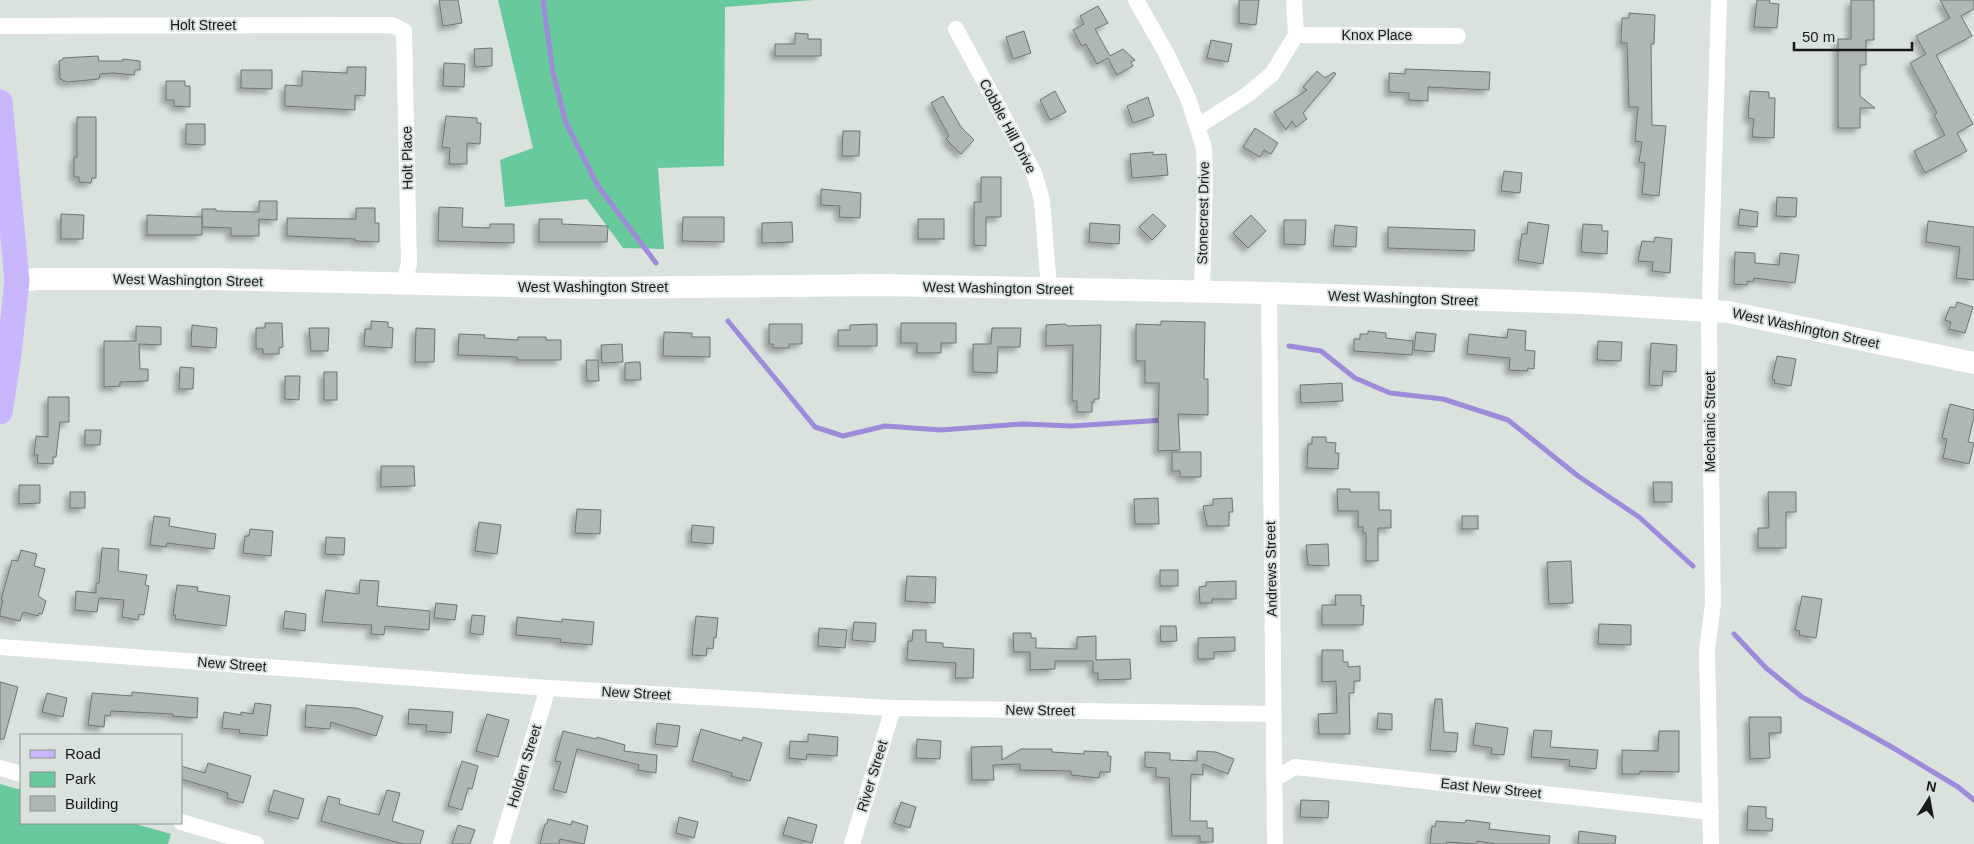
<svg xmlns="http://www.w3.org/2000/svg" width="1974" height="844" font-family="Arial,sans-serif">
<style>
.green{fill:#68c99d}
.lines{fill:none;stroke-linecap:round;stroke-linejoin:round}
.stream{stroke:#9d8ad8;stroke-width:5}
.building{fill:#aeb7b2;stroke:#6d7570;filter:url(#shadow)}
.street{stroke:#fff;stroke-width:16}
.secondary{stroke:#fff;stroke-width:22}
.primary{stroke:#cab6fe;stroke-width:25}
.labels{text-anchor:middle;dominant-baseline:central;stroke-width:4;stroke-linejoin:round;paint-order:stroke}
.street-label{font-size:14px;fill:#161918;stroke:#d9e2dd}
</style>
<defs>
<filter id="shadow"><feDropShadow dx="-4.5" dy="4.5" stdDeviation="2.5" flood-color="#0004"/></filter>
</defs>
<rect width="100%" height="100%" fill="#d9e2dd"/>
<g class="green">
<polygon points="498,0 813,0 725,7 724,166 658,168 664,249 623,248 587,199 505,207 500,160 533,148"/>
<polygon points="0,784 21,790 21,823 132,823 171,834 168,844 0,844"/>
</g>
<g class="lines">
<g class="stream">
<polyline points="543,0 553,73 566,123 598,186 656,263"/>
<polyline points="728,321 815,427 843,436 885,426 941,430 1023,424 1072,426 1164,420"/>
<polyline points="1289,346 1321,351 1355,378 1390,393 1443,399 1508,420 1578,476 1639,517 1693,566"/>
<polyline points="1734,634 1766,668 1802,697 1890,746 1958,787 1974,800"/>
</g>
</g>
<g class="building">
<polygon points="439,0 458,0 462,23 443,26"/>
<polygon points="1239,0 1259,0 1256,25 1239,23"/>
<polygon points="1757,0 1770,0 1769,3 1779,4 1777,28 1754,27"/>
<polygon points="1851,0 1874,0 1874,40 1866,40 1866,65 1860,65 1860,96 1875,108 1860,108 1860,128 1838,128 1838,39 1851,39"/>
<polygon points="1940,0 1974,0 1974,9 1961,16 1972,36 1936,55 1973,124 1957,133 1967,151 1925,173 1914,151 1945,135 1934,115 1937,113 1910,63 1926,54 1916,36 1950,18"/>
<polygon points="1098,6 1108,23 1095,29 1110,56 1123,49 1135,60 1131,62 1133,66 1117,75 1108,58 1097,64 1086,44 1082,46 1073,30 1084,24 1080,16"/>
<polygon points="1629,13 1655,15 1654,44 1651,44 1652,125 1666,126 1659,196 1642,194 1645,163 1639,162 1642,142 1635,141 1638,107 1629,107 1627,43 1621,43 1622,18 1629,18"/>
<polygon points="1024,31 1031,53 1013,59 1006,37"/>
<polygon points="795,33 808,34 808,39 821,39 821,56 775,56 775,44 795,44"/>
<polygon points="1211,40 1232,44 1228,62 1207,58"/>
<polygon points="492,48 492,66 475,67 474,49"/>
<polygon points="98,56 99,61 123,61 123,59 140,61 140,70 135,70 134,75 113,73 100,74 99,79 67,82 60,79 59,61 62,60 63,58"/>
<polygon points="444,63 465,64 464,87 443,86"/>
<polygon points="347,67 366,67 365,96 355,95 355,110 285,106 285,85 302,86 302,71 347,73"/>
<polygon points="1405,69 1490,72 1489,90 1428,87 1428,101 1409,100 1409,93 1389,92 1389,73 1405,74"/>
<polygon points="241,70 272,70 272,89 241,88"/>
<polygon points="1317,71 1325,78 1334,72 1336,74 1303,113 1307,119 1296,127 1292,121 1286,130 1274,112 1307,90 1303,87"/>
<polygon points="166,81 185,81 185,86 190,86 190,107 174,106 174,100 166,100"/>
<polygon points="1055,91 1066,112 1050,120 1040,100"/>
<polygon points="1750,91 1769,92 1769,98 1775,98 1774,138 1752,137 1754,119 1748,118"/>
<polygon points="943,96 961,127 974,140 961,154 946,139 949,136 931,103"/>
<polygon points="1148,97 1154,116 1133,123 1127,106"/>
<polygon points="446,116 477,118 477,123 481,123 480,144 467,143 467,164 449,164 450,148 442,147"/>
<polygon points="77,117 96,117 96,178 92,178 91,183 79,182 79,177 74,177 74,157 77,157"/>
<polygon points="186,124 205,124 205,145 186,144"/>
<polygon points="1255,128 1278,143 1271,154 1264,150 1260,157 1243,147"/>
<polygon points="843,131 860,131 859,156 842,156"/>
<polygon points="1153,152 1153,155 1166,154 1168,175 1132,178 1130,154"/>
<polygon points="1504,171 1522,173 1520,193 1501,191"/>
<polygon points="981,177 1001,177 1001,217 986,217 986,246 974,245 974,202 981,202"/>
<polygon points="821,189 861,193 860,218 839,217 840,206 821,205"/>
<polygon points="1777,197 1797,198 1796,217 1776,216"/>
<polygon points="259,201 277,201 277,220 259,219 259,236 231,236 231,228 202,227 202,209 216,209 216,211 259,212"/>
<polygon points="439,207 463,208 462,227 490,228 490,224 514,224 514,243 438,241"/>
<polygon points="356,208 375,208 375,223 379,223 379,242 355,241 355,239 287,236 287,218 356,219"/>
<polygon points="1740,209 1758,212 1757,227 1738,225"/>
<polygon points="61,214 84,215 83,239 61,239"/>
<polygon points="1153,214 1166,226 1152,240 1139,227"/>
<polygon points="147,215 202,217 202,235 147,235"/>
<polygon points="1251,215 1266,231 1248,248 1233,233"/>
<polygon points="683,217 724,217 724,242 682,241"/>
<polygon points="539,219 562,219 562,224 608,226 607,242 539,242"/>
<rect x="918" y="219" width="26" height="20"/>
<polygon points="1284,220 1306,220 1305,245 1284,244"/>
<polygon points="1928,221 1974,227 1974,280 1956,278 1960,247 1926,242"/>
<polygon points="792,222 793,242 762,243 762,223"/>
<polygon points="1528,222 1549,225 1543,264 1518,260 1522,234 1527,234"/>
<polygon points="1090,223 1120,225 1119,244 1089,242"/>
<polygon points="1583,224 1602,225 1602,231 1608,231 1607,254 1581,252"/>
<polygon points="1335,225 1357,227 1356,247 1333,246"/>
<polygon points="1388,227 1475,230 1474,251 1388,248"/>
<polygon points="1655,237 1672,239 1670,273 1652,271 1653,262 1638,261 1642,241 1654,242"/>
<polygon points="1735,252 1755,253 1755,263 1779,265 1780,253 1799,255 1795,283 1754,278 1753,282 1747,281 1747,285 1734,284"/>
<polygon points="1957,302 1973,307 1965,333 1949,329 1951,322 1945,320 1950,307 1955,308"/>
<polygon points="371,321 388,322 388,327 393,328 392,348 364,346 365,329 371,329"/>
<polygon points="1161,321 1205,322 1204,379 1208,379 1208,415 1178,414 1180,450 1158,451 1159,383 1145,383 1145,361 1136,361 1136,324 1161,325"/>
<polygon points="265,323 282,323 283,347 279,348 279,354 263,354 263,349 256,349 256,328 265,328"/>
<polygon points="901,323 956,323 956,343 941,343 941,353 917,353 917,343 901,343"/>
<polygon points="769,324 802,324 802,344 789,344 789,348 773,348 773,344 769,344"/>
<polygon points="877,324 877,346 838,346 838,330 850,330 850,325"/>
<polygon points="1065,324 1068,326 1101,325 1099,399 1094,399 1094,402 1092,402 1092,412 1077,412 1077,401 1072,401 1073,345 1046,346 1046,325"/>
<polygon points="192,325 217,328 216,348 191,346"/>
<polygon points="136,326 161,327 161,345 139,344 140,369 148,369 148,381 120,382 120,386 104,387 104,341 136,341"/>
<polygon points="309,328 329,328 328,351 311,351"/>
<polygon points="416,328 435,329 434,362 415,362"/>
<polygon points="992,328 1021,328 1020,347 998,347 997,373 973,372 973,344 991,344"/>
<polygon points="1508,329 1526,331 1525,350 1535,351 1534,369 1528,368 1527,371 1509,370 1510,358 1467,354 1469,334 1507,338"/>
<polygon points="1368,331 1386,333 1386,338 1413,341 1412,355 1354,351 1354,339 1360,339 1360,334 1368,334"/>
<polygon points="664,332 692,333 692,337 710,337 710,357 663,356"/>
<polygon points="1416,332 1436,334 1434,352 1414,350"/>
<polygon points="459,334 485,335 484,338 518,340 518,337 546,337 546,340 561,340 561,360 517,360 517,357 458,355"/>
<polygon points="1598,341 1622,342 1621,361 1597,360"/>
<polygon points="1651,343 1677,345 1676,372 1663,371 1662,386 1649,385"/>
<polygon points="622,344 623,362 602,363 601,345"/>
<polygon points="1777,356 1796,359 1791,386 1774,383 1775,380 1772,379"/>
<polygon points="586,360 598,360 599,381 587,381"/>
<polygon points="634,362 640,362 641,380 625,380 625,363"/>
<polygon points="180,367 194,368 193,389 179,389"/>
<rect x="324" y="372" width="13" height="28"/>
<polygon points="285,376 300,376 299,400 285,399"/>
<polygon points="1342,383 1343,401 1301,403 1300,385"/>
<polygon points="48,397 69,397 69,422 60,422 56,457 53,457 53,464 37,463 38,455 34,455 36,436 48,437"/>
<polygon points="1950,404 1974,410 1974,418 1968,442 1974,443 1969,464 1943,458 1947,439 1942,438"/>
<polygon points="85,430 101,430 100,445 85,445"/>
<polygon points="1312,437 1326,437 1326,442 1336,443 1335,453 1339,453 1338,469 1307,468 1308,444 1312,444"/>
<polygon points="1172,452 1201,452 1201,477 1180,477 1180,471 1172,471"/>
<polygon points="381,466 414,466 415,486 381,487"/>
<polygon points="1653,482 1672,482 1672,502 1654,502"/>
<polygon points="19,485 40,485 40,503 19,504"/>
<polygon points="1337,489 1350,489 1350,492 1379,492 1379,510 1391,510 1391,528 1378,528 1378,561 1366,561 1366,533 1363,533 1363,527 1358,527 1358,511 1338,511"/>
<rect x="70" y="492" width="15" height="16"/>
<polygon points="1768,492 1796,492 1796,512 1786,512 1786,548 1758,548 1758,528 1769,528"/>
<polygon points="1158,498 1159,524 1135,524 1134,499"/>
<polygon points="1232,498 1233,512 1229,512 1229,526 1207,526 1203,506 1213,505 1213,499"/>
<polygon points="577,509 601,510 600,534 575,533"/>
<polygon points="154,516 170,518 169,526 216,534 214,549 167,543 166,547 150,545"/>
<rect x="1462" y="516" width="16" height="13"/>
<polygon points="479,522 501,525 497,554 475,551"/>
<polygon points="692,525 714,527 713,544 691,542"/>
<polygon points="250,529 273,531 271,556 243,553 245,536 249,536"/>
<polygon points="326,537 345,538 344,555 325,554"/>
<polygon points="1328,544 1329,566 1308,565 1306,545"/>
<polygon points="102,548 119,549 118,571 147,575 145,585 149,586 144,615 139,614 138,620 122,617 124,600 99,598 97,612 75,610 76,591 96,593 96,583 99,583"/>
<polygon points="21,550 37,554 34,566 45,569 38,596 46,601 42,614 39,613 38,616 23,612 20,621 0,616 0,612 3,600 1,600 12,560 18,561"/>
<polygon points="1571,561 1573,603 1549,604 1547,562"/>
<rect x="1160" y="570" width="18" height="16"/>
<polygon points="907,576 936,577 935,603 905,601"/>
<polygon points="360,580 379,581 377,606 430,611 429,630 385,626 384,635 371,634 372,625 322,622 326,590 359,594"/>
<polygon points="1236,581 1236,599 1212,599 1212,603 1200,603 1199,587 1206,586 1206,582"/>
<polygon points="177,585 198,587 197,591 230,596 226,626 175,619 176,615 173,615"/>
<polygon points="1335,595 1361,595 1361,606 1364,605 1363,625 1322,625 1322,605 1336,605"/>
<polygon points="1802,596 1822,599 1816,638 1799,635 1800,631 1795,630"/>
<polygon points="436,603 457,605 455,620 434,618"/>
<polygon points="285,611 306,614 305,631 283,628"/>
<polygon points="472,615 485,616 483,635 470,633"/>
<polygon points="696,616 718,618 716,638 714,637 713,649 707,648 706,656 692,655"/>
<polygon points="517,617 562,622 562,619 594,622 592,645 560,642 561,639 516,635"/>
<polygon points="854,622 876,623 875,642 852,640"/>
<polygon points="1599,624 1631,625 1631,645 1598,644"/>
<polygon points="1160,626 1176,626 1177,641 1161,642"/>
<polygon points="819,628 847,630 845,648 818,646"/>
<polygon points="913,630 926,630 926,642 943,643 943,647 974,649 973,678 955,678 956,663 907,660 908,641 912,641"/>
<polygon points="1013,633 1031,633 1031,638 1036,638 1036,648 1077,649 1077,637 1096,636 1096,660 1130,659 1131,679 1098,680 1098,673 1093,673 1093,661 1055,661 1055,669 1030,670 1030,652 1014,652"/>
<polygon points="1235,637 1235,651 1214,652 1214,659 1198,659 1198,638"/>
<polygon points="1322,650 1343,650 1343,662 1348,662 1348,667 1360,666 1360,681 1354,681 1354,693 1349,693 1350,734 1319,734 1318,714 1337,713 1336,681 1322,682"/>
<polygon points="0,682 18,687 4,739 0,739"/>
<polygon points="132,692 198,698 197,718 173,716 173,714 111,711 110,716 105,715 104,727 88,725 92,693 132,696"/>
<polygon points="47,693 67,698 63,717 42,712"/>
<polygon points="1435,699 1442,699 1444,732 1458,733 1456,752 1430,750"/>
<polygon points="255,703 271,705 267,736 239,733 240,730 222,728 224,712 241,715 241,712 253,714"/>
<polygon points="306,705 356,708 383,716 376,736 331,722 330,729 305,727"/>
<polygon points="409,709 453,712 451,733 426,731 427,725 408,724"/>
<polygon points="1378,713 1392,714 1392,730 1377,729"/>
<polygon points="487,714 509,720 498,757 476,751"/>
<polygon points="1749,717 1781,717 1781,733 1769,733 1770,758 1750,759"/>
<polygon points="657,723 680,726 677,747 655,744"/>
<polygon points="1476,723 1508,728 1504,755 1491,754 1492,748 1473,745"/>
<polygon points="701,729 742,741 743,737 762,743 750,781 731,776 732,773 692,761"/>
<polygon points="1534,730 1552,731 1550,747 1598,750 1596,769 1569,766 1570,760 1531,757"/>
<polygon points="563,731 596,739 597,737 625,745 624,751 657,755 656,773 638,770 639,765 577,749 566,793 553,789 561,762 555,761"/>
<polygon points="1659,731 1679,731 1679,772 1640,771 1640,774 1622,774 1622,750 1658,751"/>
<polygon points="808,734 838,737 837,756 807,754 806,760 789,758 790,741 808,742"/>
<polygon points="917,739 941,741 940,759 916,758"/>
<polygon points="1002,746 1002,760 1021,749 1052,749 1052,752 1084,754 1084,751 1108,752 1108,756 1111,756 1110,772 1100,772 1099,778 1071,775 1071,771 1020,770 1020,764 993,765 994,780 972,780 971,747"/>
<polygon points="1197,751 1216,752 1234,759 1228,774 1203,764 1203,775 1191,774 1190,821 1207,821 1207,828 1213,828 1213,842 1200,842 1200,836 1172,836 1169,778 1156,777 1156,768 1145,767 1145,752 1170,753 1170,760 1197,761"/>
<polygon points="462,761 478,766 472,789 468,788 462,810 448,806"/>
<polygon points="208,763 251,776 243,803 227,798 228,793 181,779 181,766 205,773"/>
<polygon points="274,790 304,799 298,819 268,811"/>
<polygon points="387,790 400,793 392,821 424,831 420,844 403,844 321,821 328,796 340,799 339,804 379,815"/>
<polygon points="1301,800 1329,801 1328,818 1300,817"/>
<polygon points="901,802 916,807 910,828 894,823"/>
<polygon points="1748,806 1766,807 1766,818 1773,819 1772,831 1747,830"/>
<polygon points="679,817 698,822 694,838 676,833"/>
<polygon points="788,817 817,825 812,843 783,835"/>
<polygon points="548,819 571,825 572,821 588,826 584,844 560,839 559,844 540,844 545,824 547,824"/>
<polygon points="1466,820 1490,823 1489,829 1550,836 1549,844 1496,844 1477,841 1476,844 1447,842 1446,844 1430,844 1432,826 1435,827 1436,821 1465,823"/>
<polygon points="458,825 475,830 470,844 452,844"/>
<polygon points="1579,831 1616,836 1615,844 1578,844"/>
</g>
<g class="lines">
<g class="street">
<polyline points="1136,0 1165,51 1188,98 1204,148 1205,178 1202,292"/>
<polyline points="0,26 392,25 404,31 409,264 403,285"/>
<polyline points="956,29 1034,173 1042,200 1049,289"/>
<polyline points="1296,35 1458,36"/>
<polyline points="1198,126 1247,95 1272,74 1296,35 1294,0"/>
<polyline points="1269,293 1275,844"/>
<polyline points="0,647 548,688 893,708 1273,714"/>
<polyline points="0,768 21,774"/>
<polyline points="1275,779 1295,767 1711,812"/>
<polyline points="181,822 256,844"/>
<polyline points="501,844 548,688"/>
<polyline points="852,844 893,708"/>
<polyline points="1711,844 1707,649 1713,604 1709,328 1719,0"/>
</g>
<polyline class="secondary" points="17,281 38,279 212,279 599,288 882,285 1269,293 1581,303 1728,312 1974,363"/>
<polyline class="primary" points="0,102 17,281 9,355 0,412"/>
</g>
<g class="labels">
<g class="street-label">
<text x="203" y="25">Holt Street</text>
<text x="1377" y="35">Knox Place</text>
<text transform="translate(1008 126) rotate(62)">Cobble Hill Drive</text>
<text transform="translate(407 158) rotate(-91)">Holt Place</text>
<text transform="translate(1203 213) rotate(-89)">Stonecrest Drive</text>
<text transform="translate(188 280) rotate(1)">West Washington Street</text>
<text x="593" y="287">West Washington Street</text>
<text transform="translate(998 288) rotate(1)">West Washington Street</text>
<text transform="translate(1403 298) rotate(2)">West Washington Street</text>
<text transform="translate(1806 328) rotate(12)">West Washington Street</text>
<text transform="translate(1710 422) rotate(-90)">Mechanic Street</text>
<text transform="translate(1271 569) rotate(-91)">Andrews Street</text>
<text transform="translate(232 664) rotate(4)">New Street</text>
<text transform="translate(636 693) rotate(3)">New Street</text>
<text transform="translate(1040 710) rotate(1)">New Street</text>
<text transform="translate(524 766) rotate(-73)">Holden Street</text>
<text transform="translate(872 776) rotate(-73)">River Street</text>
<text transform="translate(1491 788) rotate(6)">East New Street</text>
</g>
</g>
<rect x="20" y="734" width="162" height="90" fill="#d9e2dd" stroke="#8b928e"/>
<rect x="30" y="750" width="25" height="8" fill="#cab6fe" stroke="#8b928e"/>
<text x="65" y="759" font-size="15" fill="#161918">Road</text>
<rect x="30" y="772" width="25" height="15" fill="#68c99d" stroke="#8b928e"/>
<text x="65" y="784" font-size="15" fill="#161918">Park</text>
<rect x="30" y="796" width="25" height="15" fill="#aeb7b2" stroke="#8b928e"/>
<text x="65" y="809" font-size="15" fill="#161918">Building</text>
<g transform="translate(1929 799) rotate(11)" stroke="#d9e2dd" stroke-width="4" paint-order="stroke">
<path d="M0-4L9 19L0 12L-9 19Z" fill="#161918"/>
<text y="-8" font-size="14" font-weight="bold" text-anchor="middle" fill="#161918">N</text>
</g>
<path d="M1794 42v8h118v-8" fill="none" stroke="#161918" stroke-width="2.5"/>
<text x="1802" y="42" font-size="15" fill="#161918" stroke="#d9e2dd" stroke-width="4" paint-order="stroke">50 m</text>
</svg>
